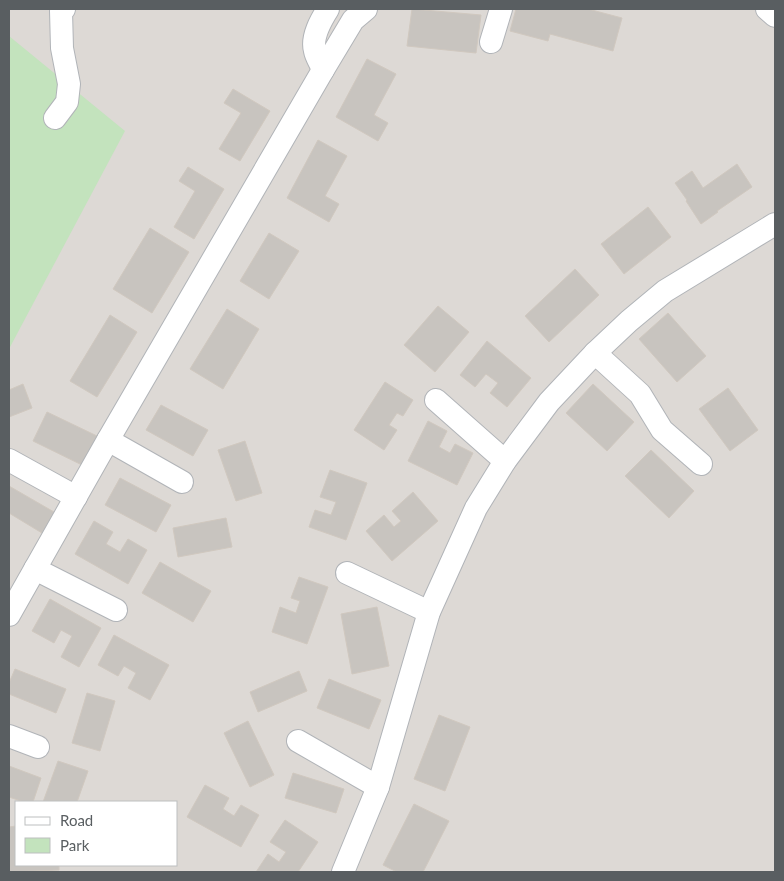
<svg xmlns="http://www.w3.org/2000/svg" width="784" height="881" font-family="Lato,sans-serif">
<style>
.industrial{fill:#ddd9d5;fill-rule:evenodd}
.green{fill:#c3e3bd}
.building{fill:#c8c4bf;stroke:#d0c8bf}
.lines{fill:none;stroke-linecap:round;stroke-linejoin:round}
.minor-casing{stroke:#b1b4b8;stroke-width:24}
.minor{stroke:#fff;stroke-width:22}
</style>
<rect width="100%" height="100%" fill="#ebe7e0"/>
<path class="industrial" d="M9,9H775V872H9ZM16,802H176V865H16Z"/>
<polygon class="green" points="9,36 125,131 9,349"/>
<g class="building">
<polygon points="412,9 481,15 476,53 407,46"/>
<polygon points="516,9 588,9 622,18 613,51 550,34 548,41 510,31"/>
<polygon points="367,59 396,74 374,115 388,123 378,141 336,117"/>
<polygon points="233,89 270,111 240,161 219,149 241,113 224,103"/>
<polygon points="318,140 347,156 325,196 339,204 329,222 287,198"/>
<polygon points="737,164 752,187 717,211 718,212 701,224 686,201 687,200 675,183 692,171 703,188"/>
<polygon points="188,167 224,189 194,239 174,227 195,191 179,181"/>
<polygon points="648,207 671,237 624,274 601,244"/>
<polygon points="150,228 189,252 152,313 113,289"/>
<polygon points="269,233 299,251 269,299 240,281"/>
<polygon points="575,269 599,295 549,342 525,316"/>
<polygon points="438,306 469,332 435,372 404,345"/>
<polygon points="227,309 259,329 223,389 190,369"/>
<polygon points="668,313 706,356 677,382 639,339"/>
<polygon points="110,315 137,332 97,397 70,381"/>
<polygon points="487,341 531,378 507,407 490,393 498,383 486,374 475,387 460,375"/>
<polygon points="385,382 413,400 403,416 397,413 389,425 397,430 384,450 354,430"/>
<polygon points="23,384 32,408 9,417 9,390"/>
<polygon points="593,384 634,422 607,451 566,413"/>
<polygon points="728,388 758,430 730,451 699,409"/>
<polygon points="161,405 208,430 193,456 146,430"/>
<polygon points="47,412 97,436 82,465 33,441"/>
<polygon points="428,421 447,431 439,447 450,453 455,444 473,453 457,485 408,461"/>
<polygon points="245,441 262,493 236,501 218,450"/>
<polygon points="651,450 694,491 669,518 625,476"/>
<polygon points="330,470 367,483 346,540 309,527 315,510 331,515 336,502 320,497"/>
<polygon points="120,478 171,505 156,532 105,505"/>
<polygon points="9,486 54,512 42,533 9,513"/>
<polygon points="413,492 438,521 392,561 366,531 384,515 394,527 401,521 392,511"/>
<polygon points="226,518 232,547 178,557 173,528"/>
<polygon points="94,521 113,532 106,544 120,552 128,539 147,550 128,584 75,554"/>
<polygon points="160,562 211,591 193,622 142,593"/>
<polygon points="299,577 328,587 307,644 272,632 280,607 296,613 300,601 291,598"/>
<polygon points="50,599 101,628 79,667 61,657 72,636 61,630 54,643 32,631"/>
<polygon points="377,607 389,666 352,674 341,614"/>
<polygon points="114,635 169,665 150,700 128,688 136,673 124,666 118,676 98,665"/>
<polygon points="15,669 66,689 56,713 9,694 9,683"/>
<polygon points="299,671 307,691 258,712 250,692"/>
<polygon points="329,679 381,700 369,729 317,708"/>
<polygon points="87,693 115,701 100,751 72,743"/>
<polygon points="439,715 470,727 445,791 414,779"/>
<polygon points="248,721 274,775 250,787 224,733"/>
<polygon points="58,761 88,771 77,802 43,802"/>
<polygon points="9,766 41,778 33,802 24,802 9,797"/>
<polygon points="293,773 344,789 336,813 285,798"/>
<polygon points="205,785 229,798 223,809 234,816 241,805 259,815 241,847 187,817"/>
<polygon points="414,804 449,821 423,872 397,872 383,865"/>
<polygon points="285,820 318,842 298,872 256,872 268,854 279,862 286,852 270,842"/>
<polygon points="16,826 16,865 59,865 59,870 9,872 9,827"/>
</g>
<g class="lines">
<defs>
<g id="minor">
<polyline points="767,9 775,16"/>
<polyline points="491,42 501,9"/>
<path d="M323,70C321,64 316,57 315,51C311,37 321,20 328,9"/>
<polyline points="55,118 67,102 69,84 62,48 61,11 64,9"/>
<polyline points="595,353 640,394 662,430 701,464"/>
<polyline points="436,400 505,461"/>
<polyline points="108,440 182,482"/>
<polyline points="9,460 76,497"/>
<polyline points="35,569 116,610"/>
<polyline points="347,573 429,612"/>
<polyline points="9,615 108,440 323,70 353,20 366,9"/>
<polyline points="9,736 38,747"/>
<polyline points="298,741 378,787"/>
<polyline points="343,872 378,787 429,612 476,508 505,461 549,402 595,353 629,321 665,291 775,224"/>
</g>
</defs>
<use href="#minor" class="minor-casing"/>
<use href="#minor" class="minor"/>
</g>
<rect width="784" height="881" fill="none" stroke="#595e61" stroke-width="20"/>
<rect x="15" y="801" width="162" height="65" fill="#ffffff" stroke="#bdbfc0"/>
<rect x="25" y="817" width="25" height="8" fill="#ffffff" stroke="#bdbfc0"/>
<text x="60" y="826" font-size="15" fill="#595e61">Road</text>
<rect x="25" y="838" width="25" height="15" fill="#c3e3bd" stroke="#bdbfc0"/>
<text x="60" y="851" font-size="15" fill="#595e61">Park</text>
</svg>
